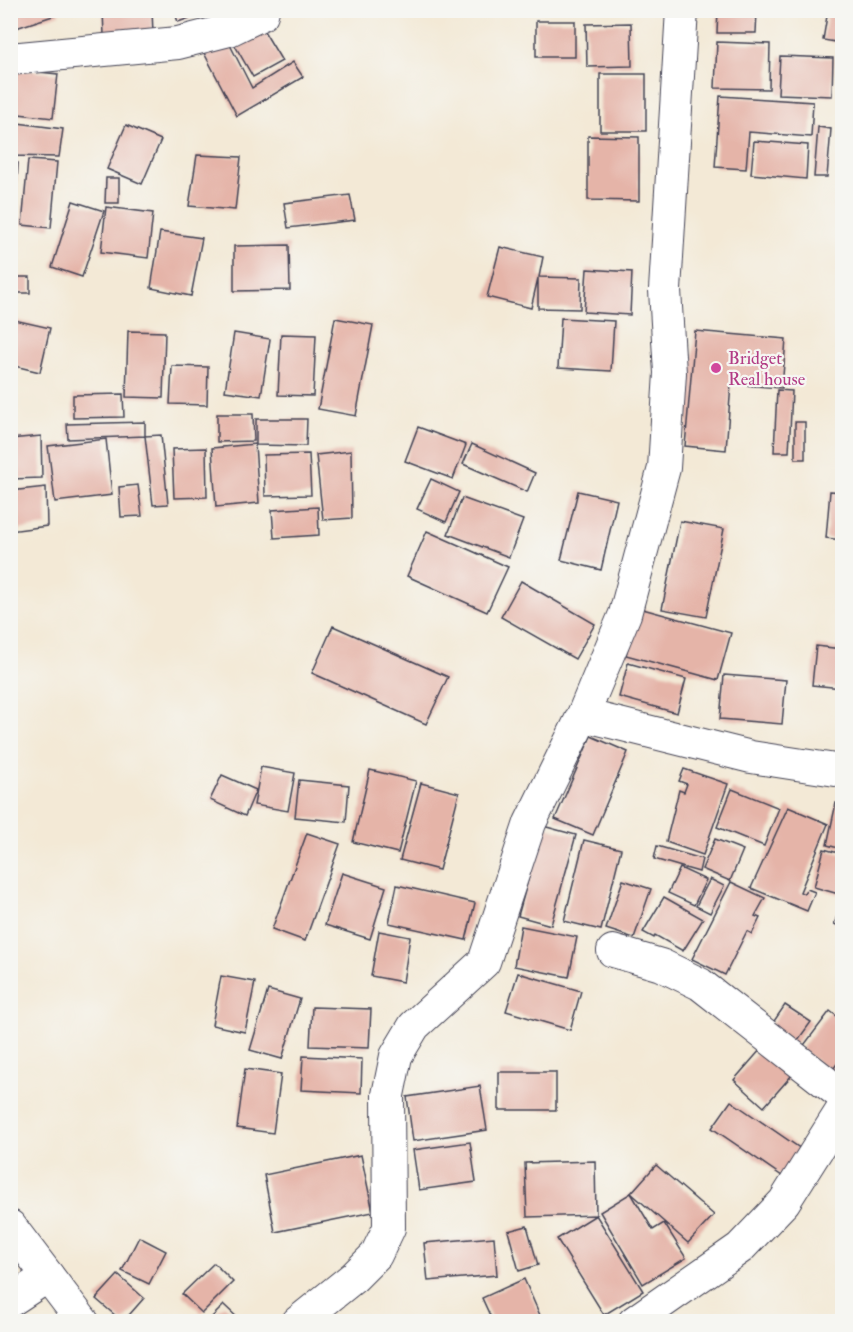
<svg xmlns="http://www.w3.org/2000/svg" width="853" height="1332" font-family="'IM FELL Double Pica',serif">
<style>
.building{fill:#e5b4a8}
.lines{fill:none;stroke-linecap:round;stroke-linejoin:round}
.minor-casing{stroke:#414052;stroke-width:34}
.minor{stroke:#fff;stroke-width:32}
.hotel-dot{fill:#d1479c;stroke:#f6f6f2;stroke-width:2}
.labels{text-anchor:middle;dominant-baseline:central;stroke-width:4.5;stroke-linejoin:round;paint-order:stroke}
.hotel-label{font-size:18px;fill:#b23c85;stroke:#f6f6f2;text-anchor:start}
</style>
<rect width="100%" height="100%" fill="#f6f6f2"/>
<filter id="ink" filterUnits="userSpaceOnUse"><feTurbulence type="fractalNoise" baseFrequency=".0167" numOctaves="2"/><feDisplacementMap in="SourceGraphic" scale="12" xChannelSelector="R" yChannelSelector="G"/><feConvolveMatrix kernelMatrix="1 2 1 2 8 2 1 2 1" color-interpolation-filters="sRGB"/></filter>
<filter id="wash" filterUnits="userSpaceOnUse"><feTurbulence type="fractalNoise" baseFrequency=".008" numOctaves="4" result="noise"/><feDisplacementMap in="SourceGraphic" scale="24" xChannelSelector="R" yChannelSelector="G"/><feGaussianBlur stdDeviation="1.35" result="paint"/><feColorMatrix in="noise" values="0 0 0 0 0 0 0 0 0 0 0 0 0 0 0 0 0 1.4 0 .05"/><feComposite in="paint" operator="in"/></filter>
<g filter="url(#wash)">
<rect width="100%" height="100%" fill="#f3e9d6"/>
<g id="blocks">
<g class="building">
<polygon points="10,10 58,10 59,14 10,30"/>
<polygon points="103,10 152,10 153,34 104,35"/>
<polygon points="174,10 210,10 210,11 178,22"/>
<polygon points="718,10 757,10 756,33 717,33"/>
<polygon points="828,10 842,10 842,43 823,40"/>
<rect x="536" y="21" width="39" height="36"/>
<polygon points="631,23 632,66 587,67 586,24"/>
<polygon points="261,26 282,61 253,77 233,42"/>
<polygon points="226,37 252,88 293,62 303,77 237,116 202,49"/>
<polygon points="717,42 770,44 769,89 715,88"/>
<polygon points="780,56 833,58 832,96 778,94"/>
<polygon points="10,69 58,74 53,118 10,113"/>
<rect x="600" y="74" width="46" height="57"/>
<polygon points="720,96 813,102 811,137 749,132 746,169 715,167"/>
<polygon points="10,122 63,129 59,157 10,156"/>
<polygon points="126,125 161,140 142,184 107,169"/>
<polygon points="818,127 831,129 827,177 814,177"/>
<polygon points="588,136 639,137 639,201 588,200"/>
<polygon points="754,141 808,145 806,179 751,174"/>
<polygon points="197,155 241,157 235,210 189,206"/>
<polygon points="28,160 57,162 51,228 22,225"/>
<polygon points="10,163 18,163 15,217 10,217"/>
<polygon points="106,178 119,178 119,203 105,203"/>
<polygon points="350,195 355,220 288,228 284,203"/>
<polygon points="73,201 104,211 82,277 52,267"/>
<polygon points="106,207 153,213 148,258 101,252"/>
<polygon points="160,232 202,238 191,296 151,288"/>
<polygon points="289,245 290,290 234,291 234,246"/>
<polygon points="500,247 543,257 539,277 581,278 580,309 538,308 538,278 531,308 487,297"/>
<polygon points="587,269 632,272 630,315 584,312"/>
<rect x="10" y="277" width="20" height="16"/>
<polygon points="335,318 373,325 356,416 318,409"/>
<polygon points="561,318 614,321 611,371 558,368"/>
<polygon points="10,319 50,328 40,372 10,365"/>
<polygon points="128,331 165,332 163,398 126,397"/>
<polygon points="695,331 786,339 782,388 731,384 726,450 685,446"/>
<polygon points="234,333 270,339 261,396 225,391"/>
<polygon points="281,334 316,335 313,396 278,395"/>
<polygon points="172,366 208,367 207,405 170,404"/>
<polygon points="777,390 792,391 789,452 774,452"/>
<polygon points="123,394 124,417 73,418 73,395"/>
<polygon points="217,414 253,414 254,441 217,442"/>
<polygon points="256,419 307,419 306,446 256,445"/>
<polygon points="145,422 145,436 161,435 168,504 153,505 145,436 68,439 67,424"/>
<rect x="795" y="422" width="10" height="37"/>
<polygon points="418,427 466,445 453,479 405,461"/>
<polygon points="41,436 42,478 10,479 10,439"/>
<polygon points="106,439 112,495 55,502 48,446"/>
<polygon points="255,444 259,503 216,507 212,448"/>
<polygon points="472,444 535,473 527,492 463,464"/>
<polygon points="206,448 207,497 174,498 172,449"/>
<polygon points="351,451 352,518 323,520 316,455"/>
<polygon points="309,454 311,495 265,496 264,455"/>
<polygon points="431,479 459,492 446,522 417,509"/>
<polygon points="138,485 142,516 121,517 119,487"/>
<polygon points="46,487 47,526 10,531 10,491"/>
<polygon points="578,491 617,500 601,570 561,560"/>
<polygon points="830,491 842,492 842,540 826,538"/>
<polygon points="462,498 523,520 509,557 448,534"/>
<polygon points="318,507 319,535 274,538 272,510"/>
<polygon points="680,521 724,529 706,617 662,609"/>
<polygon points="427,531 508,567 487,612 407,576"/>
<polygon points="521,581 595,624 575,659 501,617"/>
<polygon points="639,608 731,633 718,680 626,655"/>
<polygon points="333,626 448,677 426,724 312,673"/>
<polygon points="816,646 842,649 842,688 812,685"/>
<polygon points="628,663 686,679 677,713 619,697"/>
<polygon points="724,675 786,680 782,724 720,719"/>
<polygon points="591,736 628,752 593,835 555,819"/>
<polygon points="261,767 295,773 288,811 254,805"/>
<polygon points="684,769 728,784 703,855 666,842 679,790 684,792 687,784 679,781"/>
<polygon points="370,770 416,781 398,853 353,842"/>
<polygon points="222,775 256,790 245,816 210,800"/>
<polygon points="299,780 349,785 346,822 295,817"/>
<polygon points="421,783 459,793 439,870 400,860"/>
<polygon points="732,789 779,808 764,846 717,827"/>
<polygon points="836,803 842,805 842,849 827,845"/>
<polygon points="788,807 828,824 800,892 804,894 807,889 815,892 807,911 751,888"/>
<polygon points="543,826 576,835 551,925 518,916"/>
<polygon points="307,833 340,844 305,941 272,929"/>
<polygon points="715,839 743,850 730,881 702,869"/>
<polygon points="584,840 621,849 601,930 564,921"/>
<polygon points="657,846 702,859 699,872 654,859"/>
<polygon points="824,849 842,854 842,895 814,887"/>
<polygon points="680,868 706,880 694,905 668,893"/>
<polygon points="342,873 386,887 370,939 325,925"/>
<polygon points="710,879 724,886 710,913 696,906"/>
<polygon points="623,880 651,889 634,938 606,929"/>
<polygon points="731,882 765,898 755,916 760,918 752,934 747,931 725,975 692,959"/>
<polygon points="397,885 475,903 466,940 389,923"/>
<polygon points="664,897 703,919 683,951 655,935 654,938 643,932"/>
<polygon points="842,903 842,927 834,924"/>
<polygon points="521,926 577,937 569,977 514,966"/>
<polygon points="379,931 410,937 403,982 371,976"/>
<polygon points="518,973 581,991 570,1030 506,1011"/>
<polygon points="221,976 255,982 245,1032 212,1025"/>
<polygon points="268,990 300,999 282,1059 250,1050"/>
<polygon points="785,1005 811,1022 795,1044 770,1027"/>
<polygon points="312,1007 371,1009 369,1048 310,1046"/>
<polygon points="830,1011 842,1020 842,1057 831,1072 801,1049"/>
<polygon points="761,1049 792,1075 764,1107 734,1080"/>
<polygon points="303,1056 362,1059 361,1093 301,1090"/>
<polygon points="245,1069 281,1074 273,1133 237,1128"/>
<rect x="499" y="1072" width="57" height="38"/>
<polygon points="480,1086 487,1130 413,1141 407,1097"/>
<polygon points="731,1101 801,1149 782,1176 712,1128"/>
<polygon points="470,1142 476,1182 419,1190 413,1150"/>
<polygon points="361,1155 373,1212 275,1232 264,1175"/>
<polygon points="595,1161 596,1215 643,1291 604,1315 557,1239 596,1215 527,1217 525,1163"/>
<polygon points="656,1165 714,1215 688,1243 631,1193"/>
<polygon points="631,1193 653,1230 664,1223 686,1258 643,1284 600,1212"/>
<polygon points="527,1226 538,1265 519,1271 508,1231"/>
<polygon points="139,1237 166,1251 149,1284 122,1271"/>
<polygon points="494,1237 497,1275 428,1281 424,1243"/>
<polygon points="214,1263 233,1282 202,1313 182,1294"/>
<polygon points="118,1275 144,1298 123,1322 96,1299"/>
<polygon points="524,1279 543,1322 493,1322 482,1298"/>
<polygon points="224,1305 242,1322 207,1322"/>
</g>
</g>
</g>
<g filter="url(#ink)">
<use href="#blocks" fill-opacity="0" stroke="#414052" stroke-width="1.5"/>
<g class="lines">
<defs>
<g id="minor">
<polyline points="10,59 178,43 229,30 262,14 263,10"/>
<polyline points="583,715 751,757 842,771"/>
<polyline points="613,951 661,965 700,984 842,1095"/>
<polyline points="10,1226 83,1322"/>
<polyline points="10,1301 48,1276"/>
<polyline points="298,1322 354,1277 376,1255 389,1228 388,1095 396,1056 414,1026 484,962 530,823 583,715 625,614 664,468 670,373 665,290 682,10"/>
<polyline points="634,1322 740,1248 784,1202 842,1110"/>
</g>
</defs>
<use href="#minor" class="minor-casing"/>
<use href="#minor" class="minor"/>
</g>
</g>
<circle class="hotel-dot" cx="716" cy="368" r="6"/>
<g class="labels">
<g class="hotel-label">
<text x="728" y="358">Bridget<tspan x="728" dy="21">Real house</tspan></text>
</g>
</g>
<rect width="853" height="1332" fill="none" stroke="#f6f6f2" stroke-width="36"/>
</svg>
